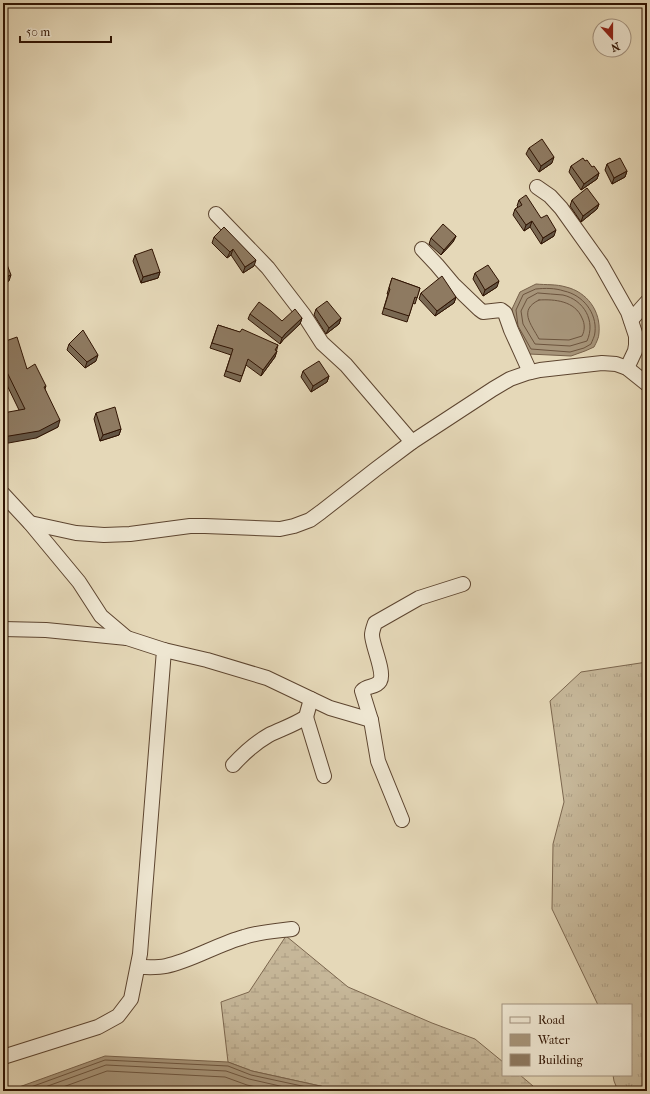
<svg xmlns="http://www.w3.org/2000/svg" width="650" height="1094" font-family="'IM FELL French Canon',serif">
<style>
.grass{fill:url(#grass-tufts);stroke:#7b664e}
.wetland{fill:url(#wetland-marsh);stroke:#7b664e}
.water{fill:#a7957a;stroke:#77614a}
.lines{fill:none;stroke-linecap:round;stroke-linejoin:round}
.shore{stroke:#6c543e;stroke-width:1}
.minor-casing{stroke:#5d4530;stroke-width:16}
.minor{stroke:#eee6d1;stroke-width:14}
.wall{fill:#7a6953;stroke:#301403}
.shaded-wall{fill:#635544;stroke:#301403}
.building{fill:#8e7a61;stroke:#301403}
</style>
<defs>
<pattern id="grass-tufts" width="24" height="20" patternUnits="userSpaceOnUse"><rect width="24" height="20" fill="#c6b799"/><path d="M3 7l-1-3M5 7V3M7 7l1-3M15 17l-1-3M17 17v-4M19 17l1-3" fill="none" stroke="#aa9c82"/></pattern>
<pattern id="wetland-marsh" width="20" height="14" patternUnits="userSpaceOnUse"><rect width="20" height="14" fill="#c6b799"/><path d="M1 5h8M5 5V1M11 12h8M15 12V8" fill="none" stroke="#aa9c82"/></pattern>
</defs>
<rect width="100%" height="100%" fill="#e5d8b8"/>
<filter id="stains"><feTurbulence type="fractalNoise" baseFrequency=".005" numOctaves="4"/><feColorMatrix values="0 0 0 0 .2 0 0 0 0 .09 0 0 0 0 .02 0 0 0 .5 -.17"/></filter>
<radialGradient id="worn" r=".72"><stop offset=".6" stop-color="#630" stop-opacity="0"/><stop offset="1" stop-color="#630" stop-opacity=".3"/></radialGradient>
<polygon class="grass" points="647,662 647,1091 618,1091 614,1081 613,1075 631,1075 631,1005 598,1005 552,909 553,844 564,802 550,701 581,672"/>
<polygon class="wetland" points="286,936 348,987 432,1023 475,1039 503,1062 503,1075 520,1075 533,1086 537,1091 343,1091 252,1071 228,1062 221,1002 249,992"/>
<g class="water">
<path d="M536,284C546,285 556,284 566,287C587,292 601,311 599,333C599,338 596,343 594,347L585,351L571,356L529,354L514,328L512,309L520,292Z"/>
<polygon points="105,1056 228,1062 252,1071 343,1091 8,1091"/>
</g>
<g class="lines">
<g class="shore">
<path d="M536,289C545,288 555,288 564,291C583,295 597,313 595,332C595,336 592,341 591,344L584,348L570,352L531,349L518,326L516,310L523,295Z"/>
<path d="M538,293C546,294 555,294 563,295C584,300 596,321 587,341L570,346L535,344L523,324L521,311L527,299Z"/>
<path d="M539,300C555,299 575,301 582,318C585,324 585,330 582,336L569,340L539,339C531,324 518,310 539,300Z"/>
<polyline points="20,1091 105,1060 228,1066 251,1075 325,1091"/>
<polyline points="34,1091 106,1065 226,1071 249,1079 302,1091"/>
<polyline points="52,1091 107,1071 225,1077 247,1085 274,1091"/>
</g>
<defs>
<g id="minor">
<polyline points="537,187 550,196 561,208 601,264 628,312 636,336 636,345 635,351 627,368"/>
<polyline points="216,214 268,268 304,315 322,343 346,365 412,442"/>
<polyline points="422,249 437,265 453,284 479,309 483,312 501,310 505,313 511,330 530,372"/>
<polyline points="631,320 647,302"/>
<polyline points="3,494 30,523 79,582 101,616 127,638 164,650 140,954 131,999 118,1016 98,1027 3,1057"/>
<polyline points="30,523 76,533 104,535 130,534 190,526 205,526 280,529 294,526 310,520 321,512 376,469 412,442 493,389 510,379 527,373 540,370 602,363 616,364 627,368 647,384"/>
<polyline points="3,629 46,630 127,638"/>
<polyline points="164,650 207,660 267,678 330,708 371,720"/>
<polyline points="306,717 324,776"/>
<path d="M233,765C244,753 255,743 269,735C281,729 294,725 306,717L311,699"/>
<path d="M402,820L378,761L371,720L362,691C367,685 376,688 380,681C385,672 372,645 372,635C372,631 374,626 375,623L419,598L463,584"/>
<path d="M138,967C147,967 157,968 166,966C191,961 218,944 244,937C259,932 276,931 292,929"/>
</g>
</defs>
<use href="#minor" class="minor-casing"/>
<use href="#minor" class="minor"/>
</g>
<g class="wall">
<polygon points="529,148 552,163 539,172 526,154"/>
<polygon points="607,164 627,171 625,177 612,184 605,170"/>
<polygon points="571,166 592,167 599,173 597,179 581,190 569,172"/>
<polygon points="519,200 554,236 541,244 530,227 524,231 513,215 515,209 518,207 517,206"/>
<polygon points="572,200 599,204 597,209 581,222 570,206"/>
<polygon points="224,227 254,266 243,273 231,255 227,258 212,243 214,237"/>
<polygon points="456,236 453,242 441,255 429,244 431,238"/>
<polygon points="135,255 160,272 158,278 141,283 133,261"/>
<polygon points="475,273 497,287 483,296 473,279"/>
<polygon points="392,278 420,288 415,304 413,303 407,322 382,314 388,294 387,294"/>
<polygon points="421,293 456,297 454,303 435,316 419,299"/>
<polygon points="316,309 341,318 339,324 326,334 314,315"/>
<polygon points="250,314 282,321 302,318 300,324 283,340 280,344 248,319"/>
<polygon points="218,325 278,345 275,357 261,376 246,365 240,382 224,376 231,355 210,348"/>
<polygon points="3,342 27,369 46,386 45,389 58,427 36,438 19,410 3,377"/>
<polygon points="69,344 96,361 85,368 67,350"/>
<polygon points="303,371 329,376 327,382 311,392 301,377"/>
<polygon points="96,413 121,429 119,435 100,441 94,419"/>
</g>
<g class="shaded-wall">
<polygon points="554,157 552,163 539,172 541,166"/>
<polygon points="627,171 625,177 612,184 614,178"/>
<polygon points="599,173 597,179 581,190 584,184"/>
<polygon points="599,204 597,209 581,222 583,216"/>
<polygon points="532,221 530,227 524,231 526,225"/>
<polygon points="556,230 554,236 541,244 543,238"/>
<polygon points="456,236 453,242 441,255 444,250"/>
<polygon points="233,249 231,255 227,258 230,252"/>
<polygon points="256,260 254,266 243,273 245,267"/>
<polygon points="160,272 158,278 141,283 143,277"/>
<polygon points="11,275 9,281 3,284 3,278"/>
<polygon points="499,281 497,287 483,296 485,290"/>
<polygon points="456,297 454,303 435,316 437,311"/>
<polygon points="302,318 300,324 283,340 280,344 282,338 285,334"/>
<polygon points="341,318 339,324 326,334 329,328"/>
<polygon points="277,351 275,357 261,376 263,370"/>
<polygon points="98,355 96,361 85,368 87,362"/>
<polygon points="329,376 327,382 311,392 313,386"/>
<polygon points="60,420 58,427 36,438 3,444 3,437"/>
<polygon points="121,429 119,435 100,441 103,435"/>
</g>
<g class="building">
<polygon points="542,139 554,157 541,166 529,148"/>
<polygon points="583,158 585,161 587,160 592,167 594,166 599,173 584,184 571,166"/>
<polygon points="620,158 627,171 614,178 607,164"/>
<polygon points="587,188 599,204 583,216 572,200"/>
<polygon points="526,195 541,218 547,215 556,230 543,238 532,221 526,225 515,209 522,205 519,200"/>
<polygon points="443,224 456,236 444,250 431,238"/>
<polygon points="224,227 256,260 245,267 233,249 230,252 214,237"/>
<polygon points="152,249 160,272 143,277 135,255"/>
<polygon points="6,262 11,275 3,278 3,263"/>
<polygon points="488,265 499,281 485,290 475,273"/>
<polygon points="442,276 456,297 437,311 421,293"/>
<polygon points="392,278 420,288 417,298 415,297 409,316 384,308 390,289 389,288"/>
<polygon points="327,301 341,318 329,328 316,309"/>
<polygon points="259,302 271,311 282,321 295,309 302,318 285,334 282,338 250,314"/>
<polygon points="218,325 240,332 242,329 278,345 275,350 277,351 263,370 248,359 242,376 226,371 233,349 212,343"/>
<polygon points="83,330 98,355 87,362 69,344"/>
<polygon points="17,337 27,369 35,364 46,386 44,387 60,420 39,431 3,437 3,413 25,409 3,364 3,342"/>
<polygon points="319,361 329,376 313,386 303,371"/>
<polygon points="115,407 121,429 103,435 96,413"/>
</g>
<rect width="650" height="1094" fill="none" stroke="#e5d8b8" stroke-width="16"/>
<rect x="4" y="4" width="642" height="1086" fill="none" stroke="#301403" stroke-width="2"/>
<rect x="8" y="8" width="634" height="1078" fill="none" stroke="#301403"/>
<rect x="502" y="1004" width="130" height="72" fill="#eee6d1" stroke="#a2927f"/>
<rect x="510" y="1017" width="20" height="6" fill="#eee6d1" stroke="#a2927f"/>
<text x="538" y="1024" font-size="12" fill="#301403">Road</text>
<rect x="510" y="1034" width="20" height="12" fill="#a7957a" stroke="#a2927f"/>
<text x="538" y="1044" font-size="12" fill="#301403">Water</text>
<rect x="510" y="1054" width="20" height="12" fill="#8e7a61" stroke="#a2927f"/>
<text x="538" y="1064" font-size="12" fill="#301403">Building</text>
<g transform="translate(612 38) rotate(159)"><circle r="19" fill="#eee6d1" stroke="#a2927f"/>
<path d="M0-3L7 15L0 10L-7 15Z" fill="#8f2418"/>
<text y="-6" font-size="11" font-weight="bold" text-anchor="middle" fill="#301403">N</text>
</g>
<path d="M20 36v6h91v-6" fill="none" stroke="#301403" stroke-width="2"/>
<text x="26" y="36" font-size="12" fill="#301403" stroke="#eee6d1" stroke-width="3" paint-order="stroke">50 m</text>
<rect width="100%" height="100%" filter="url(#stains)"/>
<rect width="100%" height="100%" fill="url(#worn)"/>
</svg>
